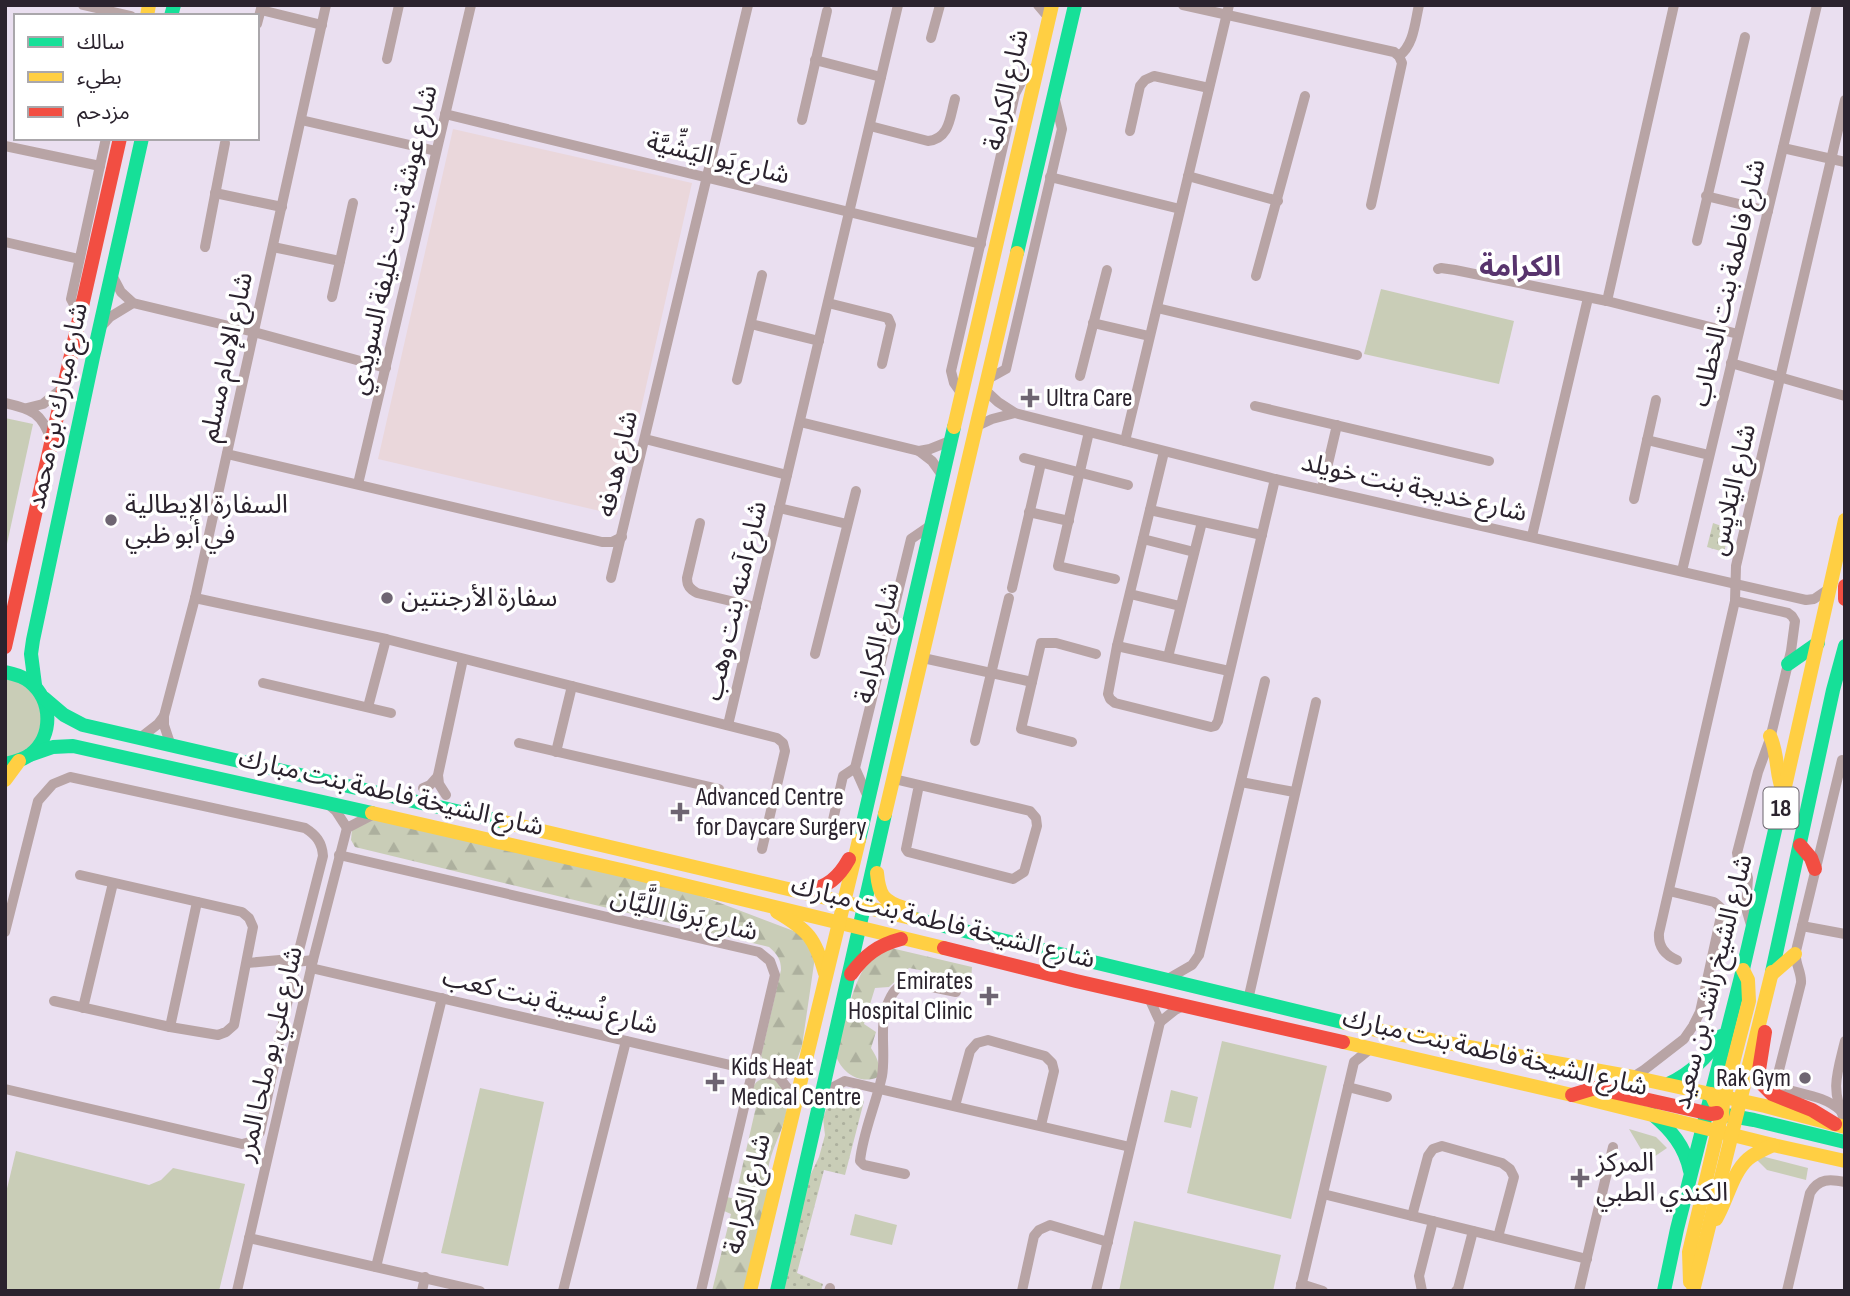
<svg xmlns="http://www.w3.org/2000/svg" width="1850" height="1296" font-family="'Sofia Sans Condensed','Noto Sans Arabic',sans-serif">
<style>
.education{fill:#ead7db}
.green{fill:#c9cdb7}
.forest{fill:url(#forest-firs)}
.park{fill:url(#park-dots)}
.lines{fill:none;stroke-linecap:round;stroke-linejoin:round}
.street{stroke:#b8a4a5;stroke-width:10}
.fast{stroke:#16e098;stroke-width:14}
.slow{stroke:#ffcf43;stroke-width:14}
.jam{stroke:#f24e42;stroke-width:14}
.poi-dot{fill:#6e6572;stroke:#fff;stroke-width:2.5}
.labels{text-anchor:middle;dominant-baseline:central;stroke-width:7;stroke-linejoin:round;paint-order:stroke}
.shield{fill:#fff;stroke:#6b656d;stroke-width:2}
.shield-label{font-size:24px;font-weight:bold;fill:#2b232e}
.street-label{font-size:26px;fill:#2b232e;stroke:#fff}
.poi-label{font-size:26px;fill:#2b232e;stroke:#fff;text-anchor:start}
.neighbourhood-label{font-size:28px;font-weight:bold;fill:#58346d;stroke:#fff}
</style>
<defs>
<pattern id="forest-firs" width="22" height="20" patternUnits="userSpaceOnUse" patternTransform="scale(1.75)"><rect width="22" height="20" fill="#c9cdb7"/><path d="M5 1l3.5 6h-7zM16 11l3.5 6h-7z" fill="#adb09e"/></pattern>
<pattern id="park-dots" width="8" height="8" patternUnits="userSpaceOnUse" patternTransform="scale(1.75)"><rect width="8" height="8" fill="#c9cdb7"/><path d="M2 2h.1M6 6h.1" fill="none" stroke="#adb09e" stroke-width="1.8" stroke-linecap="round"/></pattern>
</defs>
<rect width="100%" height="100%" fill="#eadff0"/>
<polygon class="education" points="453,129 692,183 617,515 378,459"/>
<g class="green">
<polygon points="1381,289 1514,321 1499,384 1364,354"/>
<polygon points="5,418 33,424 5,553"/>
<path d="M5,677C43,684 57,733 22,753C17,756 10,757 5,758Z"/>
<polygon points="1222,1041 1327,1066 1291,1219 1187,1193"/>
<polygon points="480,1088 544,1102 508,1266 441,1253"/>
<polygon points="1171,1090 1198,1097 1191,1128 1164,1122"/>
<polygon points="1629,1129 1656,1137 1667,1148 1648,1161"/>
<polygon points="16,1151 149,1185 161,1180 173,1168 245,1184 219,1291 5,1291 5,1197"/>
<polygon points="1761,1156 1808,1168 1806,1180 1767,1170 1757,1160"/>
<polygon points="855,1214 897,1225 892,1245 850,1235"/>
<polygon points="1134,1221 1281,1255 1273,1291 1119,1291"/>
</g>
<g class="forest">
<path d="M372,816L699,895L799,933L807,943L815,957L802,1046L795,1065L778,1070L766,1065L761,1056L781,970C781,959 777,954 769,947L355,847L351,840L352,829Z"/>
<path d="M891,948L972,967L971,980L909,968L889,987L875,988L864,1024L876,1032L871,1048C878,1059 880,1064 878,1077C860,1085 842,1073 836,1056C842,1033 853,980 868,963C874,955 882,952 891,948Z"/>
<path d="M766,1078L774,1079L788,1093C788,1103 787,1112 784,1122C777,1143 763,1166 769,1189L744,1291H712L731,1214L724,1211L727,1197L735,1199L758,1098L751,1096C753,1085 755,1080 766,1078Z"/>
</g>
<g class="park">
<polygon points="1713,523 1730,529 1724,552 1707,547"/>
<polygon points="842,1093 864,1101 845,1175 824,1170 797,1273 823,1284 821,1291 782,1291 808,1180 819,1157 825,1135 823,1118 829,1102"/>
</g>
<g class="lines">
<g class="street">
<polyline points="83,5 131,16"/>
<polyline points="1038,5 1049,18"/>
<polyline points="1183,5 1394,52 1399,56 1402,63 1371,205"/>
<polyline points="261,10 322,25"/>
<polyline points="257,24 262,5"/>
<polyline points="931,38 940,5"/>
<path d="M1399,56C1414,45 1415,22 1419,5"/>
<polyline points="387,59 399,5"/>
<polyline points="815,60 881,77"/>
<polyline points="445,114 981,244"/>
<polyline points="301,120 436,151"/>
<polyline points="802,120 827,11"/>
<path d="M870,126L928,141C950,139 950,116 955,99"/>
<polyline points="1130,131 1140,86 1145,80 1154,76 1209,88"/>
<polyline points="5,146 100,166"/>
<polyline points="1783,148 1845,162"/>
<polyline points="1188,176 1278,201"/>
<polyline points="1050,177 1180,209"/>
<polyline points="215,193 282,207"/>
<polyline points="1706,196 1768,211"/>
<polyline points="1697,241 1745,37"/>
<polyline points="5,242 79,259"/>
<polyline points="205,247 225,143"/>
<polyline points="273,247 340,261"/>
<polyline points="1438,269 1441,268 1455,270 1607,301 1738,334"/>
<polyline points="112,275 121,292 133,303 254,332 386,368"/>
<polyline points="1256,276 1305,96"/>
<polyline points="332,297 353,203"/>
<polyline points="1607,301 1674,5"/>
<polyline points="828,303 888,318 891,325 882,364"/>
<polyline points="1157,308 1357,355"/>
<polyline points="80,316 71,299 106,138"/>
<polyline points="1093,323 1149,336"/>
<polyline points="751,324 819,341"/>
<polyline points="100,328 110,317 133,303"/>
<polyline points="1731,363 1845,396"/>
<polyline points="1080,376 1107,270"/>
<polyline points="988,379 1006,369 1062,129 1055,100"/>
<polyline points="737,380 762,275"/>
<polyline points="985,390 998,402 1015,413 1275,479 1806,600 1814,599 1830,588"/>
<polyline points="961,393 954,383 951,371 1015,94 1025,75 1038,65"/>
<path d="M5,403C32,409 42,413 51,440"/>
<polyline points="1255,406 1489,461"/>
<polyline points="27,408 43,404 64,387"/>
<polyline points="800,422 919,451"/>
<polyline points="977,426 992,419 1015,413"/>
<polyline points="1089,432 1058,566 1115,579"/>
<polyline points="645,439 787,475"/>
<polyline points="1647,440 1709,455"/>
<polyline points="1125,441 1229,5"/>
<polyline points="1164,452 1117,646 1108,694 1110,699 1115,703 1211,727 1215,726 1218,721 1275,479"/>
<polyline points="227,454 602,542 612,542 622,537"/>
<polyline points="1024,458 1128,485"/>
<polyline points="942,475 932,461 919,451 930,449 950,441"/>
<polyline points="358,484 471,5"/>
<polyline points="1322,489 1337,425"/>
<polyline points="1634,499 1656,400"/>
<polyline points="779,508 847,524"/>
<polyline points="1150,510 1262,535"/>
<polyline points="1029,512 1069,521"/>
<path d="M700,523L687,578C687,586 690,589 697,593L756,607"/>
<polyline points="1532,536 1588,298"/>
<polyline points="1143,539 1194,552"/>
<polyline points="1682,571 1817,5"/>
<polyline points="611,578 748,5"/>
<polyline points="1012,588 1041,463"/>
<polyline points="1130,594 1180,606"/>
<polyline points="195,598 386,639 777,738 783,743 785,751 762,849"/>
<polyline points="1735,601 1788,613 1792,616 1795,621 1791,651 1770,739 1758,772 1737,853 1738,859 1746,871 1748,878 1746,908 1751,925"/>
<polyline points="1117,646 1229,671"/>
<polyline points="815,654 856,491"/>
<polyline points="1168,657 1202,522"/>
<polyline points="923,658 1032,682"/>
<polyline points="263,683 391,713"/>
<polyline points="368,707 386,639"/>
<polyline points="728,725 898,5"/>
<polyline points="140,738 158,724 164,716"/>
<polyline points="975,741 1009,598"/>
<polyline points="1072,742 1021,729 1041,643 1056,643 1096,654"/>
<polyline points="519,743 719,789"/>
<polyline points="171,746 164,725 164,716 195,598 326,5"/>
<polyline points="556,752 572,686"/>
<polyline points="894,779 1030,811 1036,818 1037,826 1024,872 1013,879 908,852 906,849 919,785"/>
<polyline points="1241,782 1294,792"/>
<polyline points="423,788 430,785 438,776"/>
<polyline points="446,795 439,784 438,775 463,659"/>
<polyline points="867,795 855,768 911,539 930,526"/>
<polyline points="328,804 336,811 347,828"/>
<polyline points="833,820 843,776 855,768"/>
<polyline points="339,855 759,952 770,961 775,975 701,1291"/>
<polyline points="1802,926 1845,934"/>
<path d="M5,932L38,801L53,784L70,777L305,828C316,835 322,842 323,856L296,962L260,1132L254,1141L242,1144L5,1089"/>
<path d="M1677,960C1665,955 1658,946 1659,933L1735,601L1736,566L1845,100"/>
<polyline points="247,963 280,960 296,962 313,960"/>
<polyline points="311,968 778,1076 796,1071 804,1065"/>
<polyline points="1166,980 1192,965 1199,955 1265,681"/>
<polyline points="1248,1000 1316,702"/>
<polyline points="54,1001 170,1027 218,1035 226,1032 234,1025 253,927 249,918 242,912 80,875"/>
<polyline points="83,1008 113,883"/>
<polyline points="1160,1022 1175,1010 1183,1006"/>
<polyline points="170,1027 197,902"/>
<path d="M1845,1041C1837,1074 1830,1089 1845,1121"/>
<polyline points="778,1076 796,1099"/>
<polyline points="1633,1077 1644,1070 1684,1039 1693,1026 1700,1012 1721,916 1720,907 1714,902 1669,891"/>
<polyline points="1348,1087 1387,1097"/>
<polyline points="822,1093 845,1081 1130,1147"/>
<polyline points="955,1106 970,1051 977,1043 988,1040 1045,1056 1052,1063 1054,1071 1041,1125"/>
<path d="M1840,1110C1823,1095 1803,1095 1782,1088L1777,1078L1801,983C1802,972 1794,963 1796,951L1842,760"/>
<path d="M905,1174L864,1165L860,1161C863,1132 876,1104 882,1076C886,1053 879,1028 887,1005C892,993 896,986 908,982L956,992"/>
<polyline points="1323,1194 1587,1259"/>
<polyline points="1412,1216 1428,1156 1433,1149 1442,1146 1502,1163 1510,1169 1514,1177 1498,1237"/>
<polyline points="249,1238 480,1291"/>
<polyline points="376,1267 442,998"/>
<polyline points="1301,1284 1323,1291"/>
<polyline points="237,1291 313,960 347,828 374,814"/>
<polyline points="422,1291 425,1277"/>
<polyline points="563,1291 626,1041"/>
<polyline points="829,1291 830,1288"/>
<polyline points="1022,1291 1034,1236 1039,1230 1050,1225 1108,1242"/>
<polyline points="1096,1291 1160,1022 1149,998"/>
<polyline points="1300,1291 1354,1062 1370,1049"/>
<polyline points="1422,1291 1419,1276 1433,1221"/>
<polyline points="1456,1291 1458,1289 1473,1231"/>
<polyline points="1579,1291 1613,1147"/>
<path d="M1787,1291L1810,1193C1819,1178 1830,1179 1845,1182"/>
</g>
<g class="fast">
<polyline points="171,16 174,5"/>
<polyline points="1017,253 1075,5"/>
<polyline points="1788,664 1818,643"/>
<path d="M5,672C14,674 23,676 30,682C53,701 53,736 31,754C23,760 14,762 5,764"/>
<polyline points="35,685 31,654 33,640 93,357 142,138"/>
<polyline points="44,698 64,715 83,725 504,822"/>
<polyline points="30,755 53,747 73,746 372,813"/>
<polyline points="859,840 954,427"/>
<polyline points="915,919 1346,1023"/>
<polyline points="1772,972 1833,690 1845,646"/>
<path d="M1668,1084C1692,1073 1707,1057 1721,1036"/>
<path d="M1652,1114C1671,1130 1685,1146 1690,1171"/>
<polyline points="1726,1115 1754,1120 1845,1142"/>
<polyline points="777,1291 885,814"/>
<polyline points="1664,1291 1677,1229 1743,969 1784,791"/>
</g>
<g class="slow">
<polyline points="147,16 149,5"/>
<polyline points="954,427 1052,5"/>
<path d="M1770,736C1779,755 1775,775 1784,794"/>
<polyline points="5,780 19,761"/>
<polyline points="1784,791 1845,520"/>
<polyline points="372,813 630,872 944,948"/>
<polyline points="885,814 1017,253"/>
<polyline points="504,822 915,919"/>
<path d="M877,873C879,895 883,901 904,908"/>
<path d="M777,912C808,930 815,938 825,973"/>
<polyline points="1772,974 1795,954"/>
<polyline points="1346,1023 1376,1030 1633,1077 1765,1106 1845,1127"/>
<polyline points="1343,1042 1572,1095 1773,1145 1845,1161"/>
<polyline points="1722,1118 1723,1102 1749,1001 1748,980 1743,970"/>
<path d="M1716,1219C1727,1201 1732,1173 1748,1159C1755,1153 1764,1149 1773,1145"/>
<polyline points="1690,1282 1689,1252 1720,1121 1720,1113 1711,1094"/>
<polyline points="750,1291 859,840"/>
<polyline points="1693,1291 1772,972"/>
</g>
<g class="jam">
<polyline points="1845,586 1845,599"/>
<polyline points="5,647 120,138"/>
<polyline points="1800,845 1811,858 1815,869"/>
<path d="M806,891C827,888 839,877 849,859"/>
<polyline points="944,948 1076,981 1343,1042"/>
<path d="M851,974C865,955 878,945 901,939"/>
<polyline points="1765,1032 1759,1070 1761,1083 1772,1094 1812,1110 1835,1124"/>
<polyline points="1572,1095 1595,1088 1711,1114 1717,1113"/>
</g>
</g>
<g class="poi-dot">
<path d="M1026.5 387.5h7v7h7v7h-7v7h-7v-7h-7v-7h7z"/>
<circle cx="111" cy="520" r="7"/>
<circle cx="387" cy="598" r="7"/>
<path d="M676.5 801.5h7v7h7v7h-7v7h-7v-7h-7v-7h7z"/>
<path d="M985.5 985.5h7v7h7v7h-7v7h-7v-7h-7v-7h7z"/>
<circle cx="1805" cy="1078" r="7"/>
<path d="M711.5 1071.5h7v7h7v7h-7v7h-7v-7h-7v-7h7z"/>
<path d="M1576.5 1167.5h7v7h7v7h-7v7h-7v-7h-7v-7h7z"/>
</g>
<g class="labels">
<rect class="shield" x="1763.5" y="787.5" width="35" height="41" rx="5"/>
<g class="shield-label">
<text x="1781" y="808">18</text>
</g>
<g class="street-label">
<text transform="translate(1007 90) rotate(-77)">شارع الكرامة</text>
<text transform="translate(718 159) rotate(14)">شارع يَو اليَشِّيَّة</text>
<text transform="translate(394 240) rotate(-77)">شارع عوشة بنت خليفة السويدي</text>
<text transform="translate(1729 283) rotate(-77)">شارع فاطمة بنت الخطاب</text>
<text transform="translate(227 357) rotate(-78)">شارع الإمام مسلم</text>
<text transform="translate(58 406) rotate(-78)">شارع مبارك بن محمد</text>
<text transform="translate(618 464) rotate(-77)">شارع هدفه</text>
<text transform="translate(1414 488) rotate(13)">شارع خديجة بنت خويلد</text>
<text transform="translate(1733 490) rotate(-77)">شارع اليَلايِس</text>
<text transform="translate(736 601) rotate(-77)">شارع آمنه بنت وهب</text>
<text transform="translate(878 643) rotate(-77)">شارع الكرامة</text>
<text transform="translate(391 793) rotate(13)">شارع الشيخة فاطمة بنت مبارك</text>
<text transform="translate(684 915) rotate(14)">شارع بَرقا اللَّيَّان</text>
<text transform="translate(943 923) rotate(14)">شارع الشيخة فاطمة بنت مبارك</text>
<text transform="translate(1713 982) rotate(-76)">شارع الشيخ راشد بن سعيد</text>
<text transform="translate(550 1002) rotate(13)">شارع نُسيبة بنت كعب</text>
<text transform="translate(1495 1053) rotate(13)">شارع الشيخة فاطمة بنت مبارك</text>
<text transform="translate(270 1054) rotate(-77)">شارع علي بو ملحا المرر</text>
<text transform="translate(748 1194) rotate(-76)">شارع الكرامة</text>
</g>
<g class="poi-label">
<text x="1046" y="398">Ultra Care</text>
<text x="125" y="505">السفارة الإيطالية<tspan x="125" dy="30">في أبو ظبي</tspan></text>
<text x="401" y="598">سفارة الأرجنتين</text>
<text x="696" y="797">Advanced Centre<tspan x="696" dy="30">for Daycare Surgery</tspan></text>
<text x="973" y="981" text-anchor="end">Emirates<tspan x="973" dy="30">Hospital Clinic</tspan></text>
<text x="731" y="1067">Kids Heat<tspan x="731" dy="30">Medical Centre</tspan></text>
<text x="1791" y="1078" text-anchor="end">Rak Gym</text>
<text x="1596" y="1163">المركز<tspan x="1596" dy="30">الكندي الطبي</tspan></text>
</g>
<g class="neighbourhood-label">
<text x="1520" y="267">الكرامة</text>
</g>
</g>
<rect width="1850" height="1296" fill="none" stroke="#2b232e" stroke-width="14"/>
<rect x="14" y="14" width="245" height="126" fill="#ffffff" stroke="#aaa7ab" stroke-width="2"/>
<rect x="28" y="37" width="35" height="10" fill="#16e098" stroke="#aaa7ab" stroke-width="2"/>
<text x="77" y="49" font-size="21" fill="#2b232e">سالك</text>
<rect x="28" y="72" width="35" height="10" fill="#ffcf43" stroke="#aaa7ab" stroke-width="2"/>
<text x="77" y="84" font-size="21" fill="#2b232e">بطيء</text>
<rect x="28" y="107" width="35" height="10" fill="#f24e42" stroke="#aaa7ab" stroke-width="2"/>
<text x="77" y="119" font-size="21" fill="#2b232e">مزدحم</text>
</svg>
